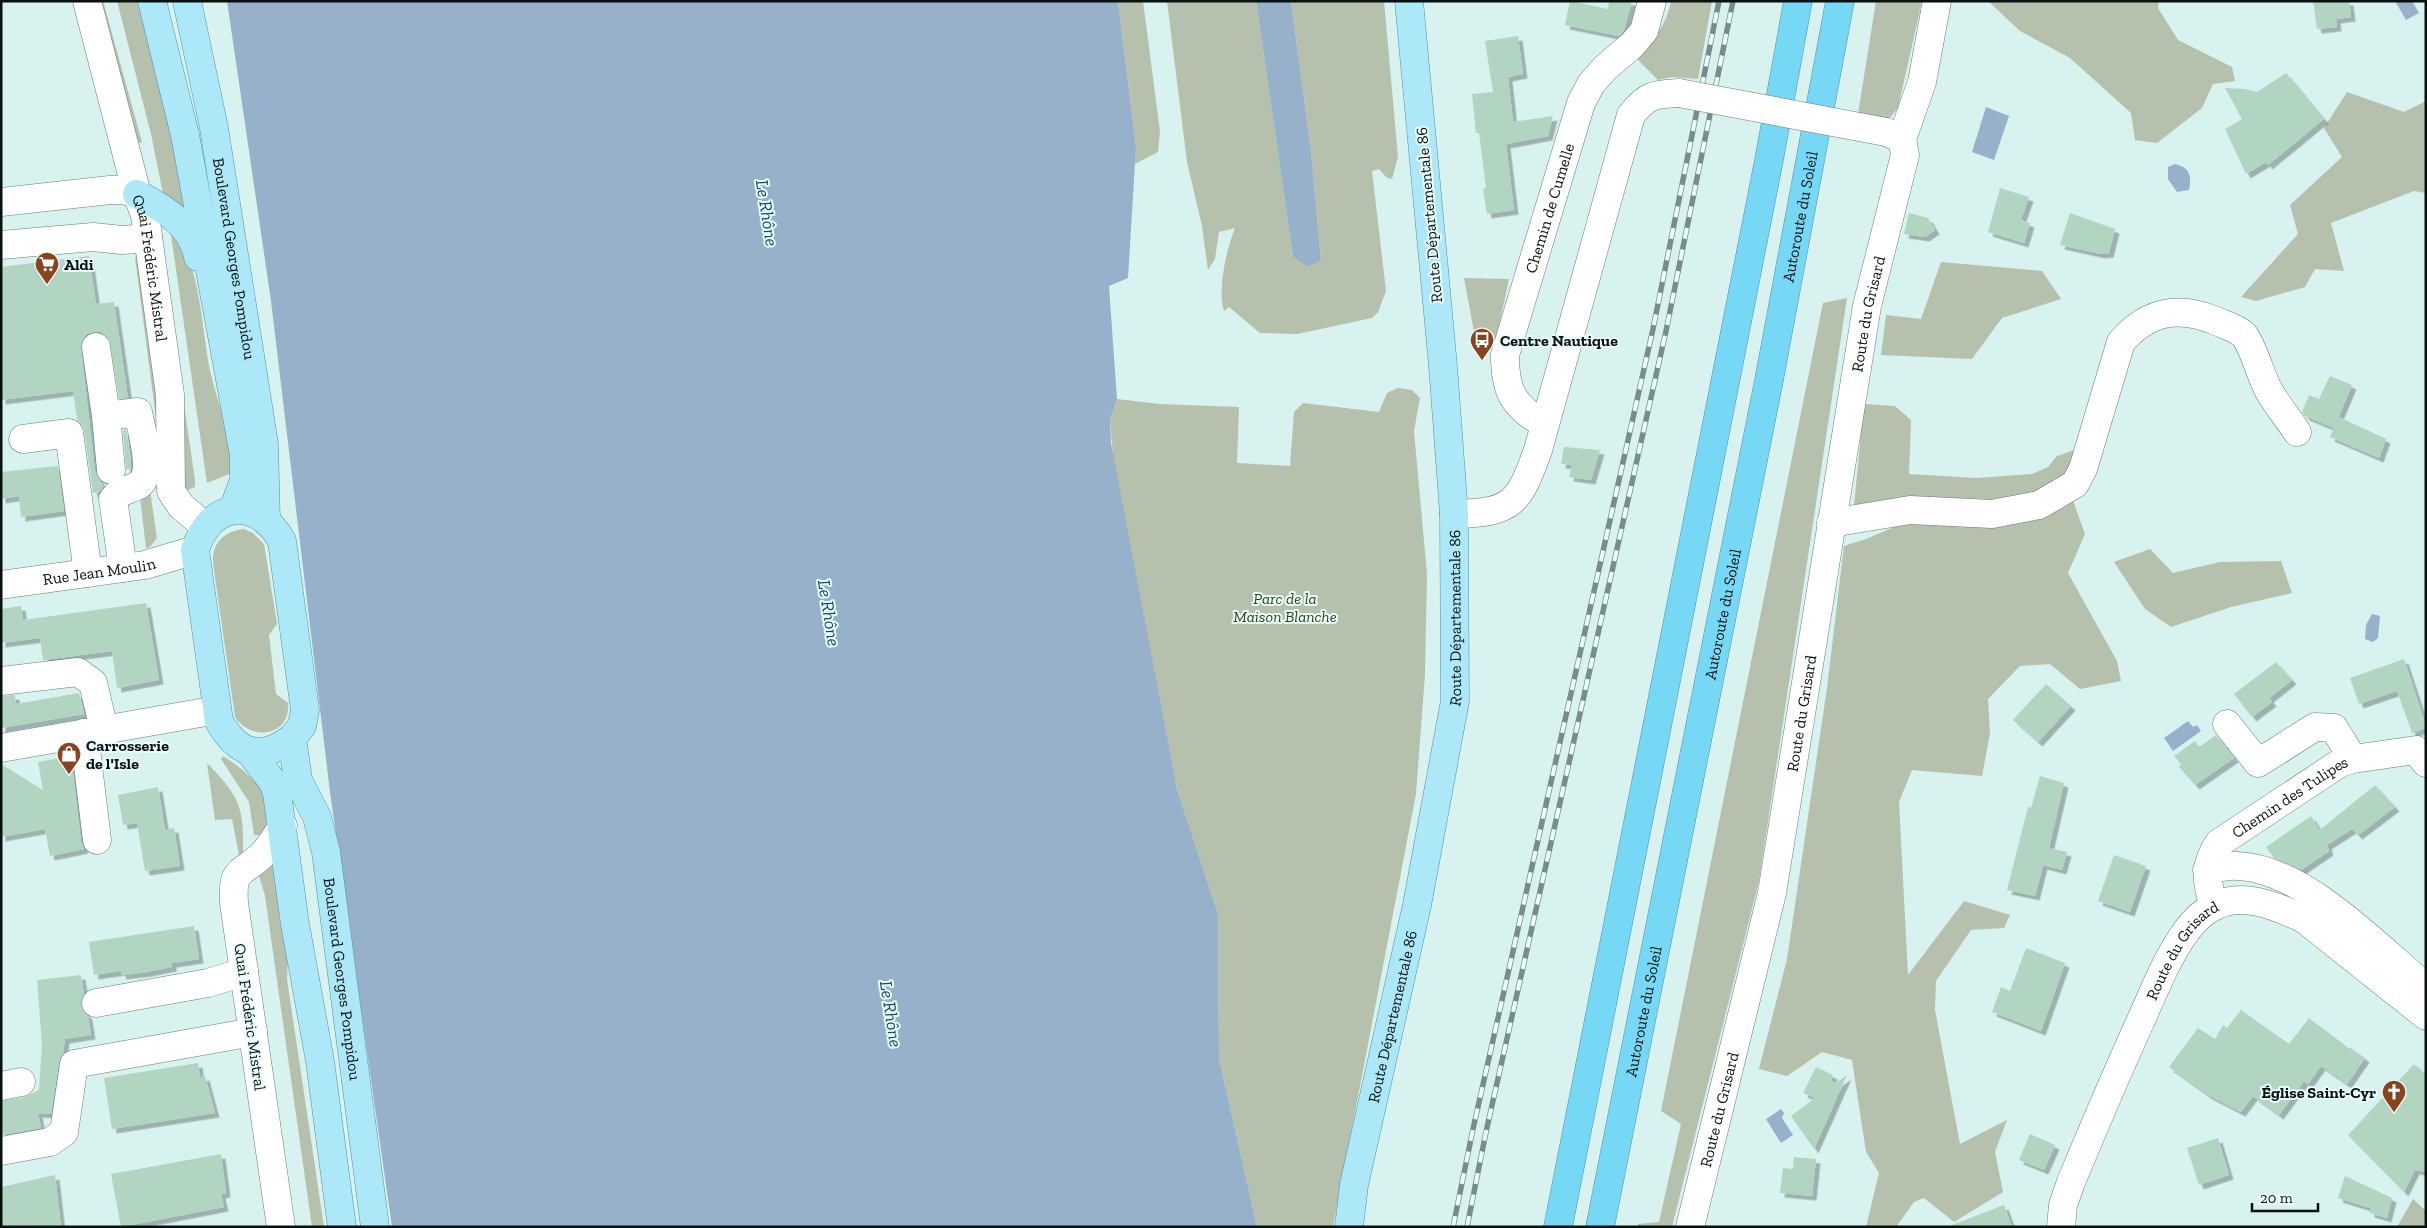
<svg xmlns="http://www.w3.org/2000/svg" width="2427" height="1228" font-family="'Zilla Slab',serif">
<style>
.green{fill:#b5c1ac}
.water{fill:#97b1cb}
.building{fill:#b2d5c2;filter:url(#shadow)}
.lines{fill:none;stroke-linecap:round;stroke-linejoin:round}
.minor-casing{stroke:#677e7c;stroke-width:29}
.major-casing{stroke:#5092a5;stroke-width:29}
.highway-casing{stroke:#5092a5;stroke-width:29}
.minor{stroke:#fff;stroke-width:28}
.major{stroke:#ade8f9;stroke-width:28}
.highway{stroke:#76d8f5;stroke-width:28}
.rail-casing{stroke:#798c8a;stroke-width:5.5}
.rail{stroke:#e9fefc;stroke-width:4;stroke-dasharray:11;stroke-linecap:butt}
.minor-bridge-casing{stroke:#677e7c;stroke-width:29;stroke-linecap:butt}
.minor-bridge{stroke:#fff;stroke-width:28}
.labels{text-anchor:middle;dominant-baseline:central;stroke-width:4;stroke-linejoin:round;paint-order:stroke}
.street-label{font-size:16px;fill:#081110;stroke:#e9fefc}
.poi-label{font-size:16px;font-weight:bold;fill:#081110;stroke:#e9fefc;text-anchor:start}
.park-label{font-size:16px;font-style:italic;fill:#2c4315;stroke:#e9fefc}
.water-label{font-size:18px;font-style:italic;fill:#1d4569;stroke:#e9fefc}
</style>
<defs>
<filter id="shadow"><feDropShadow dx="4.5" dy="4.5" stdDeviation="0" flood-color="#0004"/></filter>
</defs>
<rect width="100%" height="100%" fill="#d8f2ef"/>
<g class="green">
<polygon points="98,1 103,1 142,142 137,144"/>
<polygon points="117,1 138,1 175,127 197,227 164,199 151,134"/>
<polygon points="1118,1 1143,1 1160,132 1158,152 1135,164 1136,147"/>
<path d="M1167,1H1256L1293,257L1307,265L1321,261L1311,151L1291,1H1384L1398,157L1392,179L1387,178L1379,169L1372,171L1386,291L1378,312L1372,318L1297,334L1260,333L1229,307L1224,311C1217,289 1227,248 1235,228L1219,232L1215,259L1208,270L1202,226L1187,162Z"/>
<path d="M1671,1H1712L1698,79L1672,77L1658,80L1637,59C1652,41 1667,25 1671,1Z"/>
<polygon points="1876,1 1922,1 1898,108 1888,120 1858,114"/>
<polygon points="1988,1 2159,1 2158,8 2178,40 2232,67 2235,81 2213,84 2202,108 2157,143 2135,140 2131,113 2070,58 2020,31"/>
<polygon points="2347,92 2404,112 2426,101 2426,193 2414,191 2331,223 2344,271 2315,269 2305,287 2256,301 2241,297 2298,234 2290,205 2342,157 2324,128"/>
<polygon points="153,217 180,377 195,480 195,487 185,491"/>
<path d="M170,228C202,261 201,331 211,375C219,407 232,438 234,472L207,483Z"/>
<polygon points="141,256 157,336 161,457 135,257"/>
<polygon points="1941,262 2042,271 2061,299 2002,318 1972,359 1881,355 1886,315 1921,319"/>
<polygon points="1464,278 1509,279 1494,349 1478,353"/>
<polygon points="1847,298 1759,881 1672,1227 1638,1227 1638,1224 1659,1222 1681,1124 1661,1111 1823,303"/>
<polygon points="1398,388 1412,390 1420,398 1414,431 1427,574 1425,674 1416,794 1333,1227 1257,1227 1219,1058 1218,914 1177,789 1114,468 1110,421 1117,399 1159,404 1239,407 1237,463 1290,466 1294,412 1303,403 1379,412 1387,393"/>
<polygon points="1864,404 1895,406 1911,420 1909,474 1976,478 2032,474 2048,467 2057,456 2080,448 2072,473 2027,500 1920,501 1854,505"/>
<polygon points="150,491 157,538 150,547 146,548 140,497"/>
<polygon points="2072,498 2085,534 2068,573 2117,661 2121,681 2080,689 2050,664 2020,666 1988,699 1990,733 1982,776 1912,770 1899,802 1908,975 1964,901 2010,915 2004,928 1971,930 1936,981 1935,1010 1960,1144 2007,1120 1995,1152 2003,1192 1954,1222 1924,1198 1914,1202 1896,1227 1866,1227 1879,1173 1866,1152 1852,1060 1822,1052 1787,1076 1759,1069 1787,959 1827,688 1844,546 1866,539 1908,521"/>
<path d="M244,529L253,533L264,544L277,624L269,635L276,694L288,703C291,736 251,742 235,717L213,563C212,542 225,531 244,529Z"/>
<polygon points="2150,549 2173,573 2220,562 2281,561 2292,593 2231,607 2171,627 2145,609 2114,562"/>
<path d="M223,756C250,773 282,800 262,835H254L249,802L221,759Z"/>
<path d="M207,763C240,797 244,807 243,853L239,855L232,819L215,820Z"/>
<polygon points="279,846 289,939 287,979 324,1227 312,1227 265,896 257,869"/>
<polygon points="2413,1199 2426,1211 2426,1227 2397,1227"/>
</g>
<g class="water">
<polygon points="227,1 1118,1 1136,147 1128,278 1109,286 1117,399 1110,421 1111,443 1177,789 1218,914 1219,1058 1257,1227 392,1227 330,792 271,301"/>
<polygon points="1256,1 1291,1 1311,151 1321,261 1307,266 1293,257"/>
<polygon points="2395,1 2412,1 2419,13 2406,20"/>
<polygon points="1986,107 2009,116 1994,160 1972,152"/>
<path d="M2175,164C2190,167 2192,177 2189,190L2177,192L2168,179V167Z"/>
<polygon points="2372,614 2380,616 2378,638 2373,642 2365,639 2366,625"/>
<polygon points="2188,721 2193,727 2197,725 2201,731 2173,751 2164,738"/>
<polygon points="1781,1109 1784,1113 1782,1118 1793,1135 1781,1143 1766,1119"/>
</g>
<g class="building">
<polygon points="1570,1 1608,9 1609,1 1632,1 1624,30 1619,36 1565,25"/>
<polygon points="2313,1 2349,1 2351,17 2336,19 2337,27 2317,29"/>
<polygon points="1518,36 1523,74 1508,77 1513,122 1553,116 1548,136 1506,144 1514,210 1487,214 1483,189 1486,188 1479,133 1476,133 1472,94 1493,92 1485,41"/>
<polygon points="2286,73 2324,119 2268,165 2266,162 2246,174 2225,129 2242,119 2225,88 2245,89 2257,92"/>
<polygon points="2000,188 2029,197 2021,220 2030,223 2024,243 1988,232"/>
<polygon points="1909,213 1928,218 1935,230 1925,237 1904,234"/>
<polygon points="2070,213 2115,229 2109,253 2101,254 2060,245"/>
<polygon points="89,256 96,304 114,302 128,398 119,399 109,338 101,332 94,332 87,334 82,341 81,349 95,471 103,487 99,492 93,493 84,431 82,424 77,420 73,391 1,400 1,267"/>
<polygon points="2330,376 2352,385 2334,428 2305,416 2302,412 2309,395 2319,399"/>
<polygon points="2339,417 2386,439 2379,458 2330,437"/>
<polygon points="126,429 131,461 131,469 126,469 123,430"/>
<polygon points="1564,447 1600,450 1591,480 1569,477 1572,465 1561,464"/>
<polygon points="58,466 64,511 21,517 19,496 1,499 1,472"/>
<polygon points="146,603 159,680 117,688 112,651 43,660 40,638 1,643 1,609 21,606 23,620"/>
<polygon points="2404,659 2426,726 2426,728 2412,733 2397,691 2359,704 2350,678"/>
<polygon points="2276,662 2292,680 2269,698 2272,702 2252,717 2234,694"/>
<polygon points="2046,684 2071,706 2038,742 2013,720"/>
<polygon points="79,693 84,714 1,728 1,696 15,695 16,704"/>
<polygon points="2216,735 2234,758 2195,785 2179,767 2181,764 2174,756 2195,741 2199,747"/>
<polygon points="71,756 81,842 84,849 50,856 45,829 1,837 1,764 43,790 38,762"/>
<polygon points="2040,776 2064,783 2049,848 2067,852 2062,870 2043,865 2035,896 2007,890 2028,807 2031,808"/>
<polygon points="2375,785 2395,807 2358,835 2352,829 2327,845 2329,851 2301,870 2274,858 2266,847 2311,816 2320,830"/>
<polygon points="158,787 165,830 174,828 180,866 145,871 137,823 123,825 118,795"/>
<polygon points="2114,855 2146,866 2130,912 2098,901"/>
<polygon points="194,926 199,959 172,963 172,967 147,972 122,975 121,971 94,975 89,942"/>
<polygon points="2026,948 2065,963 2041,1031 1992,1012 2001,987 2010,991"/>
<polygon points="81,975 84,994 81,1006 88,1016 91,1035 65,1039 63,1053 59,1062 51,1114 38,1113 41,1128 1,1135 1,1101 24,1097 39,1090 42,1045 37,980"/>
<polygon points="2241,1010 2289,1044 2309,1018 2350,1049 2351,1048 2365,1058 2347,1084 2321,1066 2308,1084 2304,1081 2279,1115 2253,1096 2241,1112 2208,1095 2169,1067 2198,1028 2215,1039 2223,1025 2227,1028"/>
<polygon points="198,1063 200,1078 205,1076 215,1113 112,1129 104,1078"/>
<polygon points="2414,1064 2426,1074 2426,1172 2415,1170 2404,1192 2348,1135"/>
<polygon points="1816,1067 1833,1075 1831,1081 1836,1083 1847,1075 1814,1149 1791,1116 1815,1098 1803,1093"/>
<polygon points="2030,1134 2055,1145 2044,1170 2019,1160"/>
<polygon points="2218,1138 2229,1175 2199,1185 2187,1148"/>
<polygon points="221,1154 226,1193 221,1194 224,1207 121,1227 111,1174"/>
<polygon points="1794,1157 1816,1159 1812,1196 1780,1193 1783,1168 1793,1169"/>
<polygon points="55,1175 61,1227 1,1227 1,1187"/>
<polygon points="2345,1176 2392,1198 2387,1218 2370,1213 2370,1208 2338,1198"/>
<polygon points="2004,1205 2012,1227 1952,1227 1952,1225"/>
</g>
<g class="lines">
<defs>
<g id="minor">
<path id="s1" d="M87,1L137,194L145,215L170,395L171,491L181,506L206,527"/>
<polyline points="1902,139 1922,82 1937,1"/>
<polyline points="1,202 110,190 123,190 137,194"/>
<polyline points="1,245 93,237 122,240 148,238"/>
<polyline points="96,347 106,416 111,470"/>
<path d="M106,416L138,412C141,430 155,471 140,484C131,490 120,490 113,499L123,568"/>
<path id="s2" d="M1545,424C1513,407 1505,391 1505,355L1581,103L1591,84L1605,68L1632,45L1644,31L1652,1"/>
<polyline points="23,439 69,433 88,573"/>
<path d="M1454,514C1513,513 1519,503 1538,450L1631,115C1647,95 1654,94 1679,93"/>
<path d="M1831,523L1910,510L1992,514L2039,505L2075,484L2083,469L2121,342C2148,311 2178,305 2216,321C2225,325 2237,328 2244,335C2253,346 2261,377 2269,391C2277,405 2288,418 2297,432"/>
<path id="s3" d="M1,585L145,565L195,550"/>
<polyline points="1,681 78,672 93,683 104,729"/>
<polyline points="2227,724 2258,763 2315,727 2334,728 2353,759"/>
<polyline points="84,733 97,840"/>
<polyline points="1,748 217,710"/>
<path d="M2207,870C2217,868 2228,865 2238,866C2305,869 2376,946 2426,987"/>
<path id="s4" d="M2214,906C2206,883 2204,864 2219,843L2340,763L2353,759L2416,750L2426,763"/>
<polyline points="96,1003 208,983 244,972"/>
<polyline points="1,1086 21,1082"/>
<polyline points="1,1151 50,1142 64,1132 74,1064 253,1032"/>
<path d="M281,1227L234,903C232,867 240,876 262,855C270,847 276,836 283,826"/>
<path id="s5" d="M1690,1227L1772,893L1867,306L1905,155L1902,139L1886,132"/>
<path id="s6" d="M2061,1227L2063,1205L2071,1182C2094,1127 2117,1072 2142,1018C2155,988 2168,956 2187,930C2194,921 2203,912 2213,907C2242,891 2276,906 2304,919L2426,1016"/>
</g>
<g id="major">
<polyline points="152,1 185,135 244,455 244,480 233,510"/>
<path id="s7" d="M187,1L214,128L264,444L266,520"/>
<path d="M137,194C163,208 192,224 198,257"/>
<path id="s8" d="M292,738C261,762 237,754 219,721L195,550C210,501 257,496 282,541L305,710L302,726L292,738L298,780L317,817L326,852L375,1227"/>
<polyline points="249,751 273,782 277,793 295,924 320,1061 342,1227"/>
<path id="s9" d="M1349,1227L1354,1185L1417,905L1455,701L1454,514L1443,366L1409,1"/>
</g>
<g id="highway">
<polyline points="1558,1227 1769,160 1798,1"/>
<path id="s10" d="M1600,1227L1769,380L1840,1"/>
</g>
</defs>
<use href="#minor" class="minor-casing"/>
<use href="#major" class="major-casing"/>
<use href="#highway" class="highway-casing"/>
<use href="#minor" class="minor"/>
<use href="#major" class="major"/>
<use href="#highway" class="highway"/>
<defs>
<g id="rail">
<polyline points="1453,1227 1473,1129 1653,329 1719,1"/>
<polyline points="1467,1227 1486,1132 1666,331 1733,1"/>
</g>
</defs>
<use href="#rail" class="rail-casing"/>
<use href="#rail" class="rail"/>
<defs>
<polyline id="minor-bridge" points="1679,93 1886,132"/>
</defs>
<use href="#minor-bridge" class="minor-bridge-casing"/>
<use href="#minor-bridge" class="minor-bridge"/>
</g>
<defs>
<symbol id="supermarket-pin" viewBox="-11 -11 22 30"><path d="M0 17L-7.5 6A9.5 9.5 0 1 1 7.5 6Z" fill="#8a431f" stroke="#e9fefc"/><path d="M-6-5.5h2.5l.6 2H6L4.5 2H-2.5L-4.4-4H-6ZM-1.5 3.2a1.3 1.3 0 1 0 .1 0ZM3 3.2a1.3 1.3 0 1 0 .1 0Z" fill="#fff"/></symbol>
<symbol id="bus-pin" viewBox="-11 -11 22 30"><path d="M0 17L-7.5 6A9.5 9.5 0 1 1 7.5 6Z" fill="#8a431f" stroke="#e9fefc"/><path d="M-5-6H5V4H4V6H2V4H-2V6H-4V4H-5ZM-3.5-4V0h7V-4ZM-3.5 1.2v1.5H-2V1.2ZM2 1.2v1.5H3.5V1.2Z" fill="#fff"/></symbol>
<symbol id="shop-pin" viewBox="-11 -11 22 30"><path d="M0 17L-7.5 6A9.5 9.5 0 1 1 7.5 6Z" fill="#8a431f" stroke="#e9fefc"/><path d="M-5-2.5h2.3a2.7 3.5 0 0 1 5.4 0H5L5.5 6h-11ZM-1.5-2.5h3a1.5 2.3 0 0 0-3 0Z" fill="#fff"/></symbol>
<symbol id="church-pin" viewBox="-11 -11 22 30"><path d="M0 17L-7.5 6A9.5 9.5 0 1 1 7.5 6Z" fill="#8a431f" stroke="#e9fefc"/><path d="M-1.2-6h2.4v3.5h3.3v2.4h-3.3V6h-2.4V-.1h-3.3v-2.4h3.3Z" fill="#fff"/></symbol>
</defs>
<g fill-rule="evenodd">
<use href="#supermarket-pin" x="33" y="250" width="28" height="38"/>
<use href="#bus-pin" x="1468" y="326" width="28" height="38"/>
<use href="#shop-pin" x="55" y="740" width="28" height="38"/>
<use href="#church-pin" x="2380" y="1078" width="28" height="38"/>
</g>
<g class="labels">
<g class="street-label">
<text stroke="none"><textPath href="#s2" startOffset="239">Chemin de Cumelle</textPath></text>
<text transform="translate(1429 215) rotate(-95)">Route Départementale 86</text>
<text stroke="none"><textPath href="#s10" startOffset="1030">Autoroute du Soleil</textPath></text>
<text stroke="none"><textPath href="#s7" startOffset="262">Boulevard Georges Pompidou</textPath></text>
<text stroke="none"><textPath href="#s1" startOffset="275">Quai Frédéric Mistral</textPath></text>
<text stroke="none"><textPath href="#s5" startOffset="931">Route du Grisard</textPath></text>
<text stroke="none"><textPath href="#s3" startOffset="99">Rue Jean Moulin</textPath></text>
<text stroke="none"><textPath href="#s10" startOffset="625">Autoroute du Soleil</textPath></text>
<text stroke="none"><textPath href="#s9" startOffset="620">Route Départementale 86</textPath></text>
<text stroke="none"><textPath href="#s5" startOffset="526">Route du Grisard</textPath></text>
<text stroke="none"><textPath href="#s4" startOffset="151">Chemin des Tulipes</textPath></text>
<text stroke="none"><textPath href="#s6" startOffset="305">Route du Grisard</textPath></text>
<text stroke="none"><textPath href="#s8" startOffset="832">Boulevard Georges Pompidou</textPath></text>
<text stroke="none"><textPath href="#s10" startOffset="220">Autoroute du Soleil</textPath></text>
<text transform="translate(250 1017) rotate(82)">Quai Frédéric Mistral</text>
<text stroke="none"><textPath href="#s9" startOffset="215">Route Départementale 86</textPath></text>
<text stroke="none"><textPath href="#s5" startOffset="121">Route du Grisard</textPath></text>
</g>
<g class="poi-label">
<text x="64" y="264">Aldi</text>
<text x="1500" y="340">Centre Nautique</text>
<text x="86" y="745">Carrosserie<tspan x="86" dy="18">de l'Isle</tspan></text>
<text x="2376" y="1092" text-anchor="end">Église Saint-Cyr</text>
</g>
<g class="park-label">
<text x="1285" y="598">Parc de la<tspan x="1285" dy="18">Maison Blanche</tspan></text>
</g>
<g class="water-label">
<text transform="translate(767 213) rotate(81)">Le Rhône</text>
<text transform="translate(829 613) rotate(81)">Le Rhône</text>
<text transform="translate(891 1014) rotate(81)">Le Rhône</text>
</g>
</g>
<rect width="2427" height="1228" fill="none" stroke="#081110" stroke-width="5"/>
<path d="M2252 1203v8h66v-8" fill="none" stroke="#081110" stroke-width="2.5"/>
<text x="2260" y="1203" font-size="15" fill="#081110" stroke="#e9fefc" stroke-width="4" paint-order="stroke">20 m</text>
</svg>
